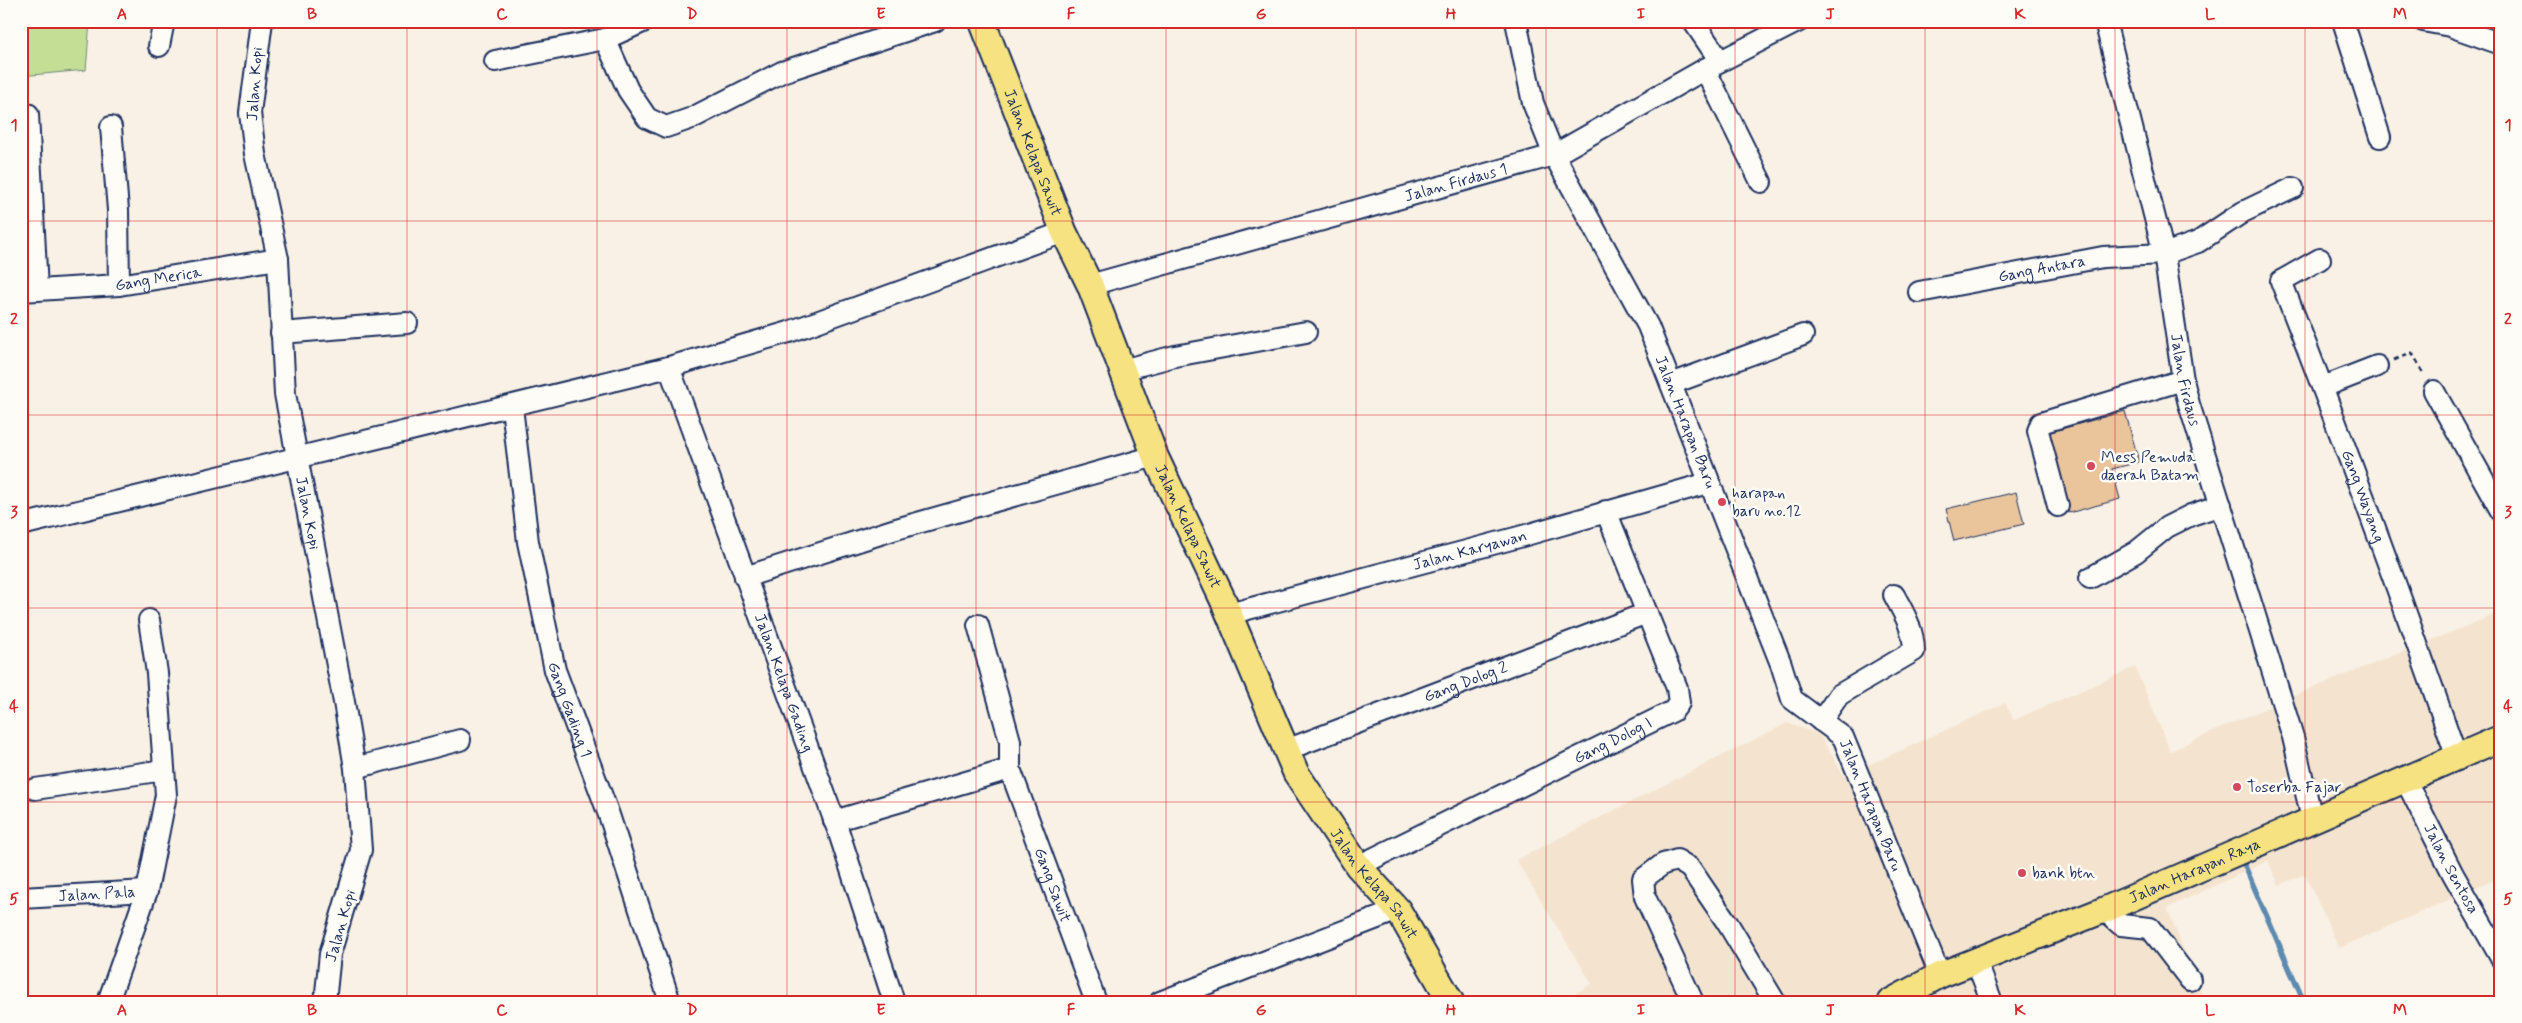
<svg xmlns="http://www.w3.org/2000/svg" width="2522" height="1023" font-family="Mynerve,sans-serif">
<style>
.built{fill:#f4e4cf}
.green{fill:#c4df95;stroke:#70877a}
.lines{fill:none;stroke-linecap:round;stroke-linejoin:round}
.stream{stroke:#5b8ab0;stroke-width:5.5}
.building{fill:#eac49b;stroke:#1b2f5e}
.minor-casing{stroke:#1b2f5e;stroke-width:24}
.major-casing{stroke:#1b2f5e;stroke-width:29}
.path{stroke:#1b2f5e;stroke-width:3;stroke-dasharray:5 4;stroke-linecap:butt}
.minor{stroke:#fdfcf7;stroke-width:20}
.major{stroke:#f6e281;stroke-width:25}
.grid{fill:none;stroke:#d62828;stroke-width:1;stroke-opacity:0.55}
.poi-dot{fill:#d1495b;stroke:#fdfcf7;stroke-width:2}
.labels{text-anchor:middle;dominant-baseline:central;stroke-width:5;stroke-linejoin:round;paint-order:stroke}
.street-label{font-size:16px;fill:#1b2f5e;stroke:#fdfcf7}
.poi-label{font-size:16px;fill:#1b2f5e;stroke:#fdfcf7;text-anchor:start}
.neatline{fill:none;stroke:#d62828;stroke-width:2}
.grid-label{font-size:16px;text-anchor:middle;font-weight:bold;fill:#d62828}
</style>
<rect width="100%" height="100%" fill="#f9f1e5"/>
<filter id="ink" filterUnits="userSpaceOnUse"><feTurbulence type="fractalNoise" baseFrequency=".02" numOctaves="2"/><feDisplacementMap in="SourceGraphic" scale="10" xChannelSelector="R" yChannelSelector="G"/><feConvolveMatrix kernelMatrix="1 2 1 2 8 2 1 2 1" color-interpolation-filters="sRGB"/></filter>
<g filter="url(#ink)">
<polygon class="built" points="2501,612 2501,877 2339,948 2305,874 2279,885 2268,861 2167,908 2205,1002 1559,1002 1592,984 1516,860 1787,723 1819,734 1844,776 2005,703 2014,720 2135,667 2170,751 2293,696"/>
<polygon class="green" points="21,21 90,21 86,70 21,76"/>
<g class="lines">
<polyline class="stream" points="2244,864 2304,1002"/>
</g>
<g class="building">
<polygon points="2125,411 2139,462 2112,469 2120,499 2069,513 2047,433"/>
<polygon points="2016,492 2024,524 1954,541 1946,509"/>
</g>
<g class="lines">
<defs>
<g id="minor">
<path id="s1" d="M262,21L250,113L255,154L278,259L285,394L344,702L355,768L361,850L330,954L325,1002"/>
<path id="s2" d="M1516,21L1533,103L1554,155L1648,326L1781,664L1792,699L1843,737L1940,975"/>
<polyline points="1693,21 1720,61"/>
<path id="s3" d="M2105,21L2164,254L2183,380L2189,404L2293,737L2312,819"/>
<polyline points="2343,21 2380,137"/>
<polyline points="2423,21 2450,26 2501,44"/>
<polyline points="605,39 628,90 647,118 666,127 692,118 782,72 935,21"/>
<polyline points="159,46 164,21"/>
<polyline points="495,61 605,39 645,21"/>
<polyline points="1705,69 1761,182"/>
<polyline points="28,114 37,290"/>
<polyline points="111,127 118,210 119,285"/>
<path id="s4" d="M2320,259L2281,281C2343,438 2401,596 2456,755"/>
<path id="s5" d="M1090,285L1554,155L1705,69L1799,21"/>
<path id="s6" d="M21,291L119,285L278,259"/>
<path id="s7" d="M1919,292L2103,257L2164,254L2198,242L2243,212L2293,188"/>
<polyline points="281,333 407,323"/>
<path id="s8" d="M669,367L839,833L894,1002"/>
<polyline points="1122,370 1175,356 1306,332"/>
<polyline points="1671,384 1803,335"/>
<polyline points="2323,387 2377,366"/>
<polyline points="2434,391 2501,511"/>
<path id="s9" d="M512,407L528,542L555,670L609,815L670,1002"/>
<polyline points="2058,506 2038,431 2041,423 2183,380"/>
<polyline points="21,525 669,367 789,332 1064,232"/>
<polyline points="745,577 896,529 1155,456"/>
<polyline points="2090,578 2136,552 2167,527 2191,515 2221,505"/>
<path id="s10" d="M1229,614L1519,537L1708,483"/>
<path id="s11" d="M978,625L1010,741V769L1096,1002"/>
<path d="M1821,721L1839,695L1914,651C1914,630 1904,613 1894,595"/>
<path id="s12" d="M1286,750L1647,613"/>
<polyline points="355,768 460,740"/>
<path id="s13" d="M2405,779L2453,874L2501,958"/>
<polyline points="35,789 164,770"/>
<polyline points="834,821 1010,769"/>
<path id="s14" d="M1358,866L1673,711L1679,703L1677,688L1606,511"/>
<polyline points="147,891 166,795 157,673 149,620"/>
<path id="s15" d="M21,898L147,891L108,1002"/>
<polyline points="2104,910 2121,925 2150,928 2190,980"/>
<polyline points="1976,961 1992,1002"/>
<polyline points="1160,1002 1398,910"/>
<polyline points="1693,1002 1645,897 1643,879 1663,864 1677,860 1690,868 1728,924 1775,1002"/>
</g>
<g id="major">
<path id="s16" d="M982,21L1064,232L1090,285L1155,456L1223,600L1296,773L1358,866L1398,910L1451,1002"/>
<path id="s17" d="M1890,1002L1940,975L2104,910L2501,738"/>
</g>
</defs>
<use href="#minor" class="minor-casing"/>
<use href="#major" class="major-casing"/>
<polyline class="path" points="2394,360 2412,353 2424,374"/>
<use href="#minor" class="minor"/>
<use href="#major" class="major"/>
</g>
</g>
<path class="grid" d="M217,21V1002M407,21V1002M597,21V1002M787,21V1002M976,21V1002M1166,21V1002M1356,21V1002M1546,21V1002M1735,21V1002M1925,21V1002M2115,21V1002M2305,21V1002M21,221H2501M21,415H2501M21,608H2501M21,802H2501"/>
<g class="poi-dot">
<circle cx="2091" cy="466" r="5"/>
<circle cx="1722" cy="502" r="5"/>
<circle cx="2237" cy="787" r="5"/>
<circle cx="2022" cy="873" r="5"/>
</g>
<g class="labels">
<g class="street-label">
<text transform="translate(255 84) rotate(-86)">Jalan Kopi</text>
<text stroke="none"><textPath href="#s16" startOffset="141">Jalan Kelapa Sawit</textPath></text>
<text stroke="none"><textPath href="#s5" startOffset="380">Jalan Firdaus 1</textPath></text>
<text stroke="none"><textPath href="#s7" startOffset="125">Gang Antara</textPath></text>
<text stroke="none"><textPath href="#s6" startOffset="138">Gang Merica</textPath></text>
<text stroke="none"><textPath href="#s3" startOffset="368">Jalan Firdaus</textPath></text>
<text stroke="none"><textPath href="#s2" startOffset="438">Jalan Harapan Baru</textPath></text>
<text stroke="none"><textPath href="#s4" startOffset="275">Gang Wayang</textPath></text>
<text stroke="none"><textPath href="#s1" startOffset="498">Jalan Kopi</textPath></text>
<text stroke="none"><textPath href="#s16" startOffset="546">Jalan Kelapa Sawit</textPath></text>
<text stroke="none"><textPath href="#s10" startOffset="249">Jalan Karyawan</textPath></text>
<text stroke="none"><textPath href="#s12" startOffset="192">Gang Dolog 2</textPath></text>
<text stroke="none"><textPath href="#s8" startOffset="336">Jalan Kelapa Gading</textPath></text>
<text stroke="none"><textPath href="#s9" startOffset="309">Gang Gading 1</textPath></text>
<text stroke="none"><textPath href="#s14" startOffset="284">Gang Dolog I</textPath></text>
<text stroke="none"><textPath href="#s2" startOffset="872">Jalan Harapan Baru</textPath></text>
<text stroke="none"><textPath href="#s13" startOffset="101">Jalan Sentosa</textPath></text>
<text stroke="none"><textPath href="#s17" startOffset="332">Jalan Harapan Raya</textPath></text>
<text stroke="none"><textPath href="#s16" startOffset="951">Jalan Kelapa Sawit</textPath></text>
<text stroke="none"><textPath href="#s11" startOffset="272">Gang Sawit</textPath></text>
<text stroke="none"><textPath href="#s15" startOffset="76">Jalan Pala</textPath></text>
<text transform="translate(341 926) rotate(-74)">Jalan Kopi</text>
</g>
<g class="poi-label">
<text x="2101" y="457">Mess Pemuda<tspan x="2101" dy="18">daerah Batam</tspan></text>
<text x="1732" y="493">harapan<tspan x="1732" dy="18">baru no.12</tspan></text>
<text x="2247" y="787">Toserba Fajar</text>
<text x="2032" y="873">bank btn</text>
</g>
</g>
<rect width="2522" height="1023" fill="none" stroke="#fdfcf7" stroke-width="55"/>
<rect x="28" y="28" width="2466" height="968" class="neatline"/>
<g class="grid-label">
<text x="122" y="19">A</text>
<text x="312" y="19">B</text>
<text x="502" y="19">C</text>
<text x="692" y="19">D</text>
<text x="881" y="19">E</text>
<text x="1071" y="19">F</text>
<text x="1261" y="19">G</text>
<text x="1451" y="19">H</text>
<text x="1641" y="19">I</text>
<text x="1830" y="19">J</text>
<text x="2020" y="19">K</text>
<text x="2210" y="19">L</text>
<text x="2400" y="19">M</text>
<text x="14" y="130">1</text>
<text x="2508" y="130">1</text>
<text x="14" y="324">2</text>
<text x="2508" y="324">2</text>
<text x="14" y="517">3</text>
<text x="2508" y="517">3</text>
<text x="14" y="711">4</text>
<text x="2508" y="711">4</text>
<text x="14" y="904">5</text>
<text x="2508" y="904">5</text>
<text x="122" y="1015">A</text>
<text x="312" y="1015">B</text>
<text x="502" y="1015">C</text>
<text x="692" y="1015">D</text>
<text x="881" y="1015">E</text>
<text x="1071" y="1015">F</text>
<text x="1261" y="1015">G</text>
<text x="1451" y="1015">H</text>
<text x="1641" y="1015">I</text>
<text x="1830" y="1015">J</text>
<text x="2020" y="1015">K</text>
<text x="2210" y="1015">L</text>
<text x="2400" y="1015">M</text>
</g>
</svg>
